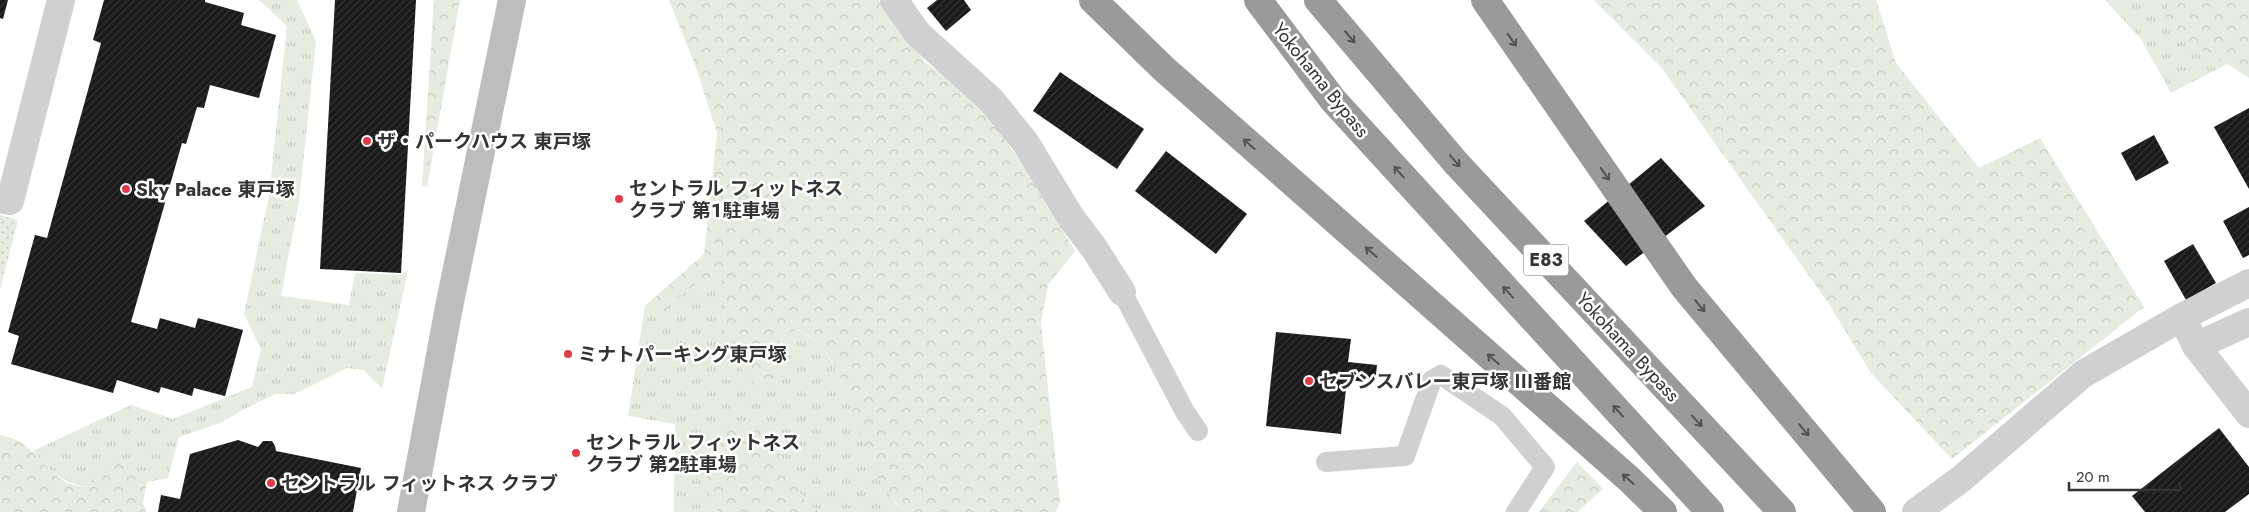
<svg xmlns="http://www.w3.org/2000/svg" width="2249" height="512" font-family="Jost,'Noto Sans JP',sans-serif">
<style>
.grass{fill:url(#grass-tufts)}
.forest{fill:url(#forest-crowns)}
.park{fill:url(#park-dots)}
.building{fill:url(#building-hatch)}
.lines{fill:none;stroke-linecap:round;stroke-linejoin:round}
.lane{stroke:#d0d0d0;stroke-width:20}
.street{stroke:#d0d0d0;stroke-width:28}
.secondary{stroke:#bdbdbd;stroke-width:28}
.highway{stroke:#9a9a9a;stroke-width:28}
.oneway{stroke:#525252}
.poi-dot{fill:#e63946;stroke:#fff;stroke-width:2}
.labels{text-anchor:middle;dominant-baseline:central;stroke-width:5;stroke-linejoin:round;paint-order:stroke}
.shield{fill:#fff;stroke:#707070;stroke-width:1}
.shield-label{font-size:18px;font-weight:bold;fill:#333}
.street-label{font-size:19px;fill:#333;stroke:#fff}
.poi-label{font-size:19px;font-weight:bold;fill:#333;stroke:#fff;text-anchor:start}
</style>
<defs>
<pattern id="grass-tufts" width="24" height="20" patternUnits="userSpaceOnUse" patternTransform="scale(1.25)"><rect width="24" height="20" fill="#e6ecdf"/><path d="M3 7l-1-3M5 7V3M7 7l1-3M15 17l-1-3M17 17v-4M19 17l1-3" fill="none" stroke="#c6cbc0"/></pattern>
<pattern id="forest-crowns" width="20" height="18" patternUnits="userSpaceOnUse" patternTransform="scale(1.25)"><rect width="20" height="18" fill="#e6ecdf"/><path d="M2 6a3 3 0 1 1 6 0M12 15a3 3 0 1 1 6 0" fill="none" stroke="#c6cbc0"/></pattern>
<pattern id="park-dots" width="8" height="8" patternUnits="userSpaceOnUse" patternTransform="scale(1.25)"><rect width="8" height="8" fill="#e6ecdf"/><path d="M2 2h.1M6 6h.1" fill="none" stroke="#c6cbc0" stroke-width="1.8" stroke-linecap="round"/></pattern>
<pattern id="building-hatch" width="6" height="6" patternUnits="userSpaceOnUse" patternTransform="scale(1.25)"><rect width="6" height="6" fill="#1a1a1a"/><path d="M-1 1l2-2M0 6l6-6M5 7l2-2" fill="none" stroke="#333"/></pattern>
</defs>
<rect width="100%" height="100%" fill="#fff"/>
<g class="grass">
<path d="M259,0H297L316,41L299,201L281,296L349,305L355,273L402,275L408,270L382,389L364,370L347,368L294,394H275L246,408L220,423L179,437L168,478L147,482L134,474L129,464L100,475L89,487C62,483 50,471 33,451L131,405L173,419L252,387L261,349L244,314L269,196L287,26Z"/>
<polygon points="2105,0 2175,0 2165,12 2177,38 2227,64 2171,93 2141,39"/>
<polygon points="718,274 726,284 724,330 739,351 778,379 777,353 781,337 797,329 821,345 837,371 895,503 906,512 820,512 806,503 785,465 773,436 711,442 706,482 718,512 674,512 675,424 628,416 645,306 663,319 670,304 692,287"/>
</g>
<g class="forest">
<polygon points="434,0 460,0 427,187 422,186"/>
<path d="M669,0H879L925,62L979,101L1040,191L1075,251L1048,285L1041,323L1060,502L1056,512H906C854,468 861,397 822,347C816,340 805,334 797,329L781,337L777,353L778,379L764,389L756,385L740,367L739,351L724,330L726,284L718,274L692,287L670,304L663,319L645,306L704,254L717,133L697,70Z"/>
<polygon points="1594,0 1876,0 1896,63 1979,168 2040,138 2144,307 1952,459 1871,373 1829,304 1661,67"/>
<polygon points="2175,0 2249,0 2249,78 2227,64 2177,38 2168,26 2164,11"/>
<polygon points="728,419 773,436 785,465 806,503 820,512 718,512 706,482 711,442"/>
<path d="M0,435C35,440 46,477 73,485C78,486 84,487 89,487L117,457L129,464L134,474L147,482L143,503L146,512H0Z"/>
<polygon points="1577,462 1603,489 1577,512 1539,512"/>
</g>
<polygon class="park" points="0,215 18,220 0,290"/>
<g class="building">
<polygon points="0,0 8,0 3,19 0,18"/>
<polygon points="104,0 205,0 205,2 244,13 241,25 276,35 259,98 210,85 204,108 197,107 186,144 182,143 131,322 157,329 160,318 195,328 198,318 243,330 225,396 194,388 192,396 161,387 159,393 117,380 113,393 11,364 19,336 8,332 35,235 47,238 101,43 93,40"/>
<polygon points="335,0 416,0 401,273 320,269"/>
<polygon points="937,0 964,0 971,10 946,31 927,8"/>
<polygon points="1060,72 1144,129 1117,169 1033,111"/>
<polygon points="2249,108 2249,189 2214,127"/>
<polygon points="2154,135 2169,163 2136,181 2121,153"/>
<polygon points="1166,151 1247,214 1216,254 1135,191"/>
<polygon points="1661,158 1705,206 1626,266 1584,221"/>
<polygon points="2249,207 2249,255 2243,258 2223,221"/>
<polygon points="2193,244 2216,283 2186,300 2164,261"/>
<polygon points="1276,332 1351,339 1348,362 1377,365 1375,383 1347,380 1341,434 1266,426"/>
<polygon points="2219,428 2249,467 2249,494 2225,512 2145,512 2132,496"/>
<polygon points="238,440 258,447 263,441 272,441 275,446 276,451 361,468 353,512 158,512 161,495 180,499 190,454"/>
</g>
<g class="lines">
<g class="lane">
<polyline points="1122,292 1185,412 1198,431"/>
<polyline points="1326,462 1405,456 1432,380 1441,375 1502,416 1545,467 1516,512"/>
</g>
<g class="street">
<polyline points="894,0 918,34 991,100 1025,142 1072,219 1094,248 1122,292"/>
<polyline points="0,199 10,201 61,0"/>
<polyline points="2182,317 2196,346 2249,414"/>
<polyline points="2196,346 2249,322"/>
<polyline points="1916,512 1961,479 2083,374 2182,317 2249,283"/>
</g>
<polyline class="secondary" points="411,512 449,307 512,0"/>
<g class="highway">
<polyline points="1093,0 1164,69 1629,479 1663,512"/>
<polyline points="1258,0 1333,100 1710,512"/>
<polyline points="1318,0 1456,163 1782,512"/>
<polyline points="1485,0 1684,287 1872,512"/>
</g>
</g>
<defs><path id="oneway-shaft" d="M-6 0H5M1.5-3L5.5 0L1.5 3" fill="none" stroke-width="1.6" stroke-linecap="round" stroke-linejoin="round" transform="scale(1.25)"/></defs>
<g class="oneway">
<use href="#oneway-shaft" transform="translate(1350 37) rotate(50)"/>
<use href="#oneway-shaft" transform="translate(1512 40) rotate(55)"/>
<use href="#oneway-shaft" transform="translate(1249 144) rotate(-139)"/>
<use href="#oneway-shaft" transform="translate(1455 161) rotate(49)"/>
<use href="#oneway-shaft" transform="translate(1399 172) rotate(-132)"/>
<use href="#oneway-shaft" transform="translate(1605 174) rotate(55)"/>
<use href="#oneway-shaft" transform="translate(1371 252) rotate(-139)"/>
<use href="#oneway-shaft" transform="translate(1508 292) rotate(-132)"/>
<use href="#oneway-shaft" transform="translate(1700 306) rotate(50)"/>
<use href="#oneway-shaft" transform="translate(1493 359) rotate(-139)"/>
<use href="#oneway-shaft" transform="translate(1618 411) rotate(-132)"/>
<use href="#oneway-shaft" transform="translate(1697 421) rotate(47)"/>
<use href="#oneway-shaft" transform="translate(1804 430) rotate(50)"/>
<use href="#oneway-shaft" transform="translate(1628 479) rotate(-138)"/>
</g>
<g class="poi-dot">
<circle cx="367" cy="141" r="5"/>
<circle cx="126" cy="189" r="5"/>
<circle cx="619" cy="199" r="5"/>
<circle cx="568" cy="354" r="5"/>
<circle cx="1309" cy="381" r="5"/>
<circle cx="576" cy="453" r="5"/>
<circle cx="271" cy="483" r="5"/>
</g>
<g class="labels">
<rect class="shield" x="1523.5" y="244.5" width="45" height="31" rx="4"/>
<g class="shield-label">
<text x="1546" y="260">E83</text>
</g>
<g class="street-label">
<text transform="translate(1321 80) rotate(51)">Yokohama Bypass</text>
<text transform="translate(1628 347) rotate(47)">Yokohama Bypass</text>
</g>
<g class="poi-label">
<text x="377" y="141">ザ・パークハウス 東戸塚</text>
<text x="629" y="188">セントラル フィットネス<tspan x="629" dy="22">クラブ 第１駐車場</tspan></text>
<text x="136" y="189">Sky Palace 東戸塚</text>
<text x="578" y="354">ミナトパーキング東戸塚</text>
<text x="1319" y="381">セブンスバレー東戸塚 Ⅲ番館</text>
<text x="586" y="442">セントラル フィットネス<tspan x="586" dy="22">クラブ 第２駐車場</tspan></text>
<text x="281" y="483">セントラル フィットネス クラブ</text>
</g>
</g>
<path d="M2069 482v8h111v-8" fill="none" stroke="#333333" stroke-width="2.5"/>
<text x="2076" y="482" font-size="15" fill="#333333" stroke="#ffffff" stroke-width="4" paint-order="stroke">20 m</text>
</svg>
